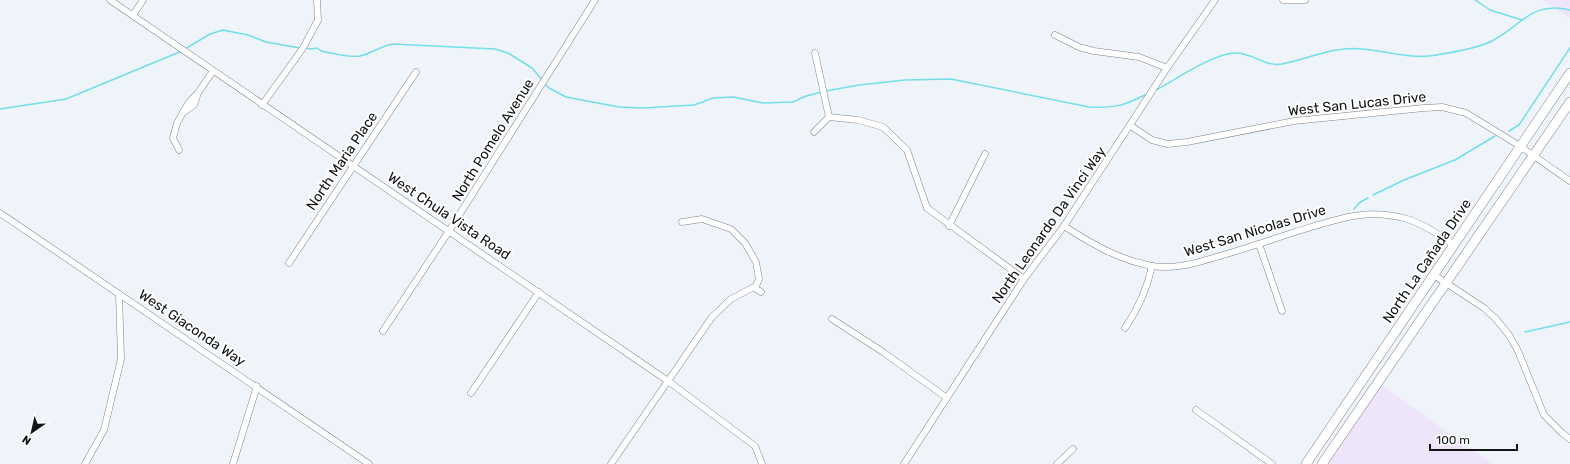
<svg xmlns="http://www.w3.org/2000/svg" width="1570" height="464" font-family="Rubik,sans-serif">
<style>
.commercial{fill:#efe5fa}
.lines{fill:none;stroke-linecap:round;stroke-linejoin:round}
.stream{stroke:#72dee8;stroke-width:1.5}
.minor-casing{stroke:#7e8389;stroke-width:7}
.primary-casing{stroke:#7e8389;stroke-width:10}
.minor{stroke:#fff;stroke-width:6}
.primary{stroke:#fff;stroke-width:9}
.labels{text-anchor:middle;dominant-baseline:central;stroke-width:4;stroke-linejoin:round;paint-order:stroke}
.street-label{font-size:14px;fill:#131416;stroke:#fff}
</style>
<rect width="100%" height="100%" fill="#eff4fb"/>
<g class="commercial">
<polygon points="1543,0 1570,0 1570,18"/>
<polygon points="1382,385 1492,464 1328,464"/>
</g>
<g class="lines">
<g class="stream">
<polyline points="1475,0 1490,10 1522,20"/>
<path d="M304,48L311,49L317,48L321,51C332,53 349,58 360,56C372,53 381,46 393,44L495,49L508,53L532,68L543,81"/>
<polyline points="185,49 210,34 223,30 248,35 266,42 300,48"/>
<polyline points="545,84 549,88 566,97 619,107 644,108 694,105 713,98 733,97 763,103 793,102 806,96 822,92"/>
<path d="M1156,90C1177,79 1212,54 1235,53C1252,52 1264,67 1282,64C1307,59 1335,46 1362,49C1387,51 1411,60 1437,55C1454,52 1474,49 1490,42C1521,27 1531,0 1570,10"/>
<path d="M826,91L859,85L905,80L951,79L1089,107C1116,108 1123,106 1147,94"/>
<polyline points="0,109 66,99 182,51"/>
<polyline points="1509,131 1519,125 1570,48"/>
<polyline points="1373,195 1404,180 1455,160 1495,136"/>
<polyline points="1354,209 1359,203 1368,198"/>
<polyline points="1525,332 1570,322"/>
</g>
<defs>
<g id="minor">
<polyline points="110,0 668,381 755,446 762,464"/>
<polyline points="1283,0 1305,0"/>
<polyline points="133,15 143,0"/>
<polyline points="1055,35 1079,47 1094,51 1139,57 1167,68"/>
<polyline points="815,53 829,117"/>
<polyline points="262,105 303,48 318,20 317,0"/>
<polyline points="184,112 194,105 198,93"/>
<polyline points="1131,126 1152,140 1167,144 1187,142 1294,121 1424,108 1442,107 1466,113 1515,143 1570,181"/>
<polyline points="814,132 829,117 858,120 883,127 907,150 927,208 1024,279"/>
<polyline points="179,150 173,138 177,123 189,102 198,93 213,71"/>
<polyline points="0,213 369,464"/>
<polyline points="949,226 985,154"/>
<path d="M1064,226C1092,244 1119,260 1152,266C1176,270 1200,262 1223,255C1247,248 1271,240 1295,232C1335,220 1365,207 1407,219C1424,224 1440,235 1454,245"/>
<polyline points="1259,244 1282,311"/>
<polyline points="289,263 416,72"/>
<polyline points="1434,275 1484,308 1496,319 1509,335 1518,351 1544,415 1562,433 1570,439"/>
<polyline points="755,288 761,292"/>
<polyline points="832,319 883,352 947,398"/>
<path d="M1125,328C1139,308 1147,289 1152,266"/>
<polyline points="383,331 449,231 595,0"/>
<polyline points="471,393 539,292"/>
<polyline points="1196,410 1272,464"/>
<polyline points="85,464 104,430 121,359 119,294"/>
<polyline points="233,464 257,386"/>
<polyline points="611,464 712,317 731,299 756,286 759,279 756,262 745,243 731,229 702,219 682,222"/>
<polyline points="904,464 1024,279 1064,226 1167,68 1215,0"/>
<polyline points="1057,464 1073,449"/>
</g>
<g id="primary">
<polyline points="1306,464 1570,73"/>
<polyline points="1322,464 1570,102"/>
</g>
</defs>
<use href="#minor" class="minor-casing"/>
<use href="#primary" class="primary-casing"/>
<use href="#minor" class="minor"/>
<use href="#primary" class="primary"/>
</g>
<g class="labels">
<g class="street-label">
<text transform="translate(1357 104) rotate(-6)">West San Lucas Drive</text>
<text transform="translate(493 140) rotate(-58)">North Pomelo Avenue</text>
<text transform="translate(342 161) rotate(-56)">North Maria Place</text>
<text transform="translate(449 216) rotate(34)">West Chula Vista Road</text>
<text transform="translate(1049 225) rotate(-55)">North Leonardo Da Vinci Way</text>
<text transform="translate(1255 231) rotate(-17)">West San Nicolas Drive</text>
<text transform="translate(1427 261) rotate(-56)">North La Cañada Drive</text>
<text transform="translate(192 328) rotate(34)">West Giaconda Way</text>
</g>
</g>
<g transform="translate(32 432) rotate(214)" stroke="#ffffff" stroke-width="3" paint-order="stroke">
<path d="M0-3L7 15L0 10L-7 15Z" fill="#131416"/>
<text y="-6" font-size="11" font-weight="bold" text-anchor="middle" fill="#131416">N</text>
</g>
<path d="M1430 444v6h87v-6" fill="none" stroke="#131416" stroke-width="2"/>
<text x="1436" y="444" font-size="12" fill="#131416" stroke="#ffffff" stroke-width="3" paint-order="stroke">100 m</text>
</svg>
